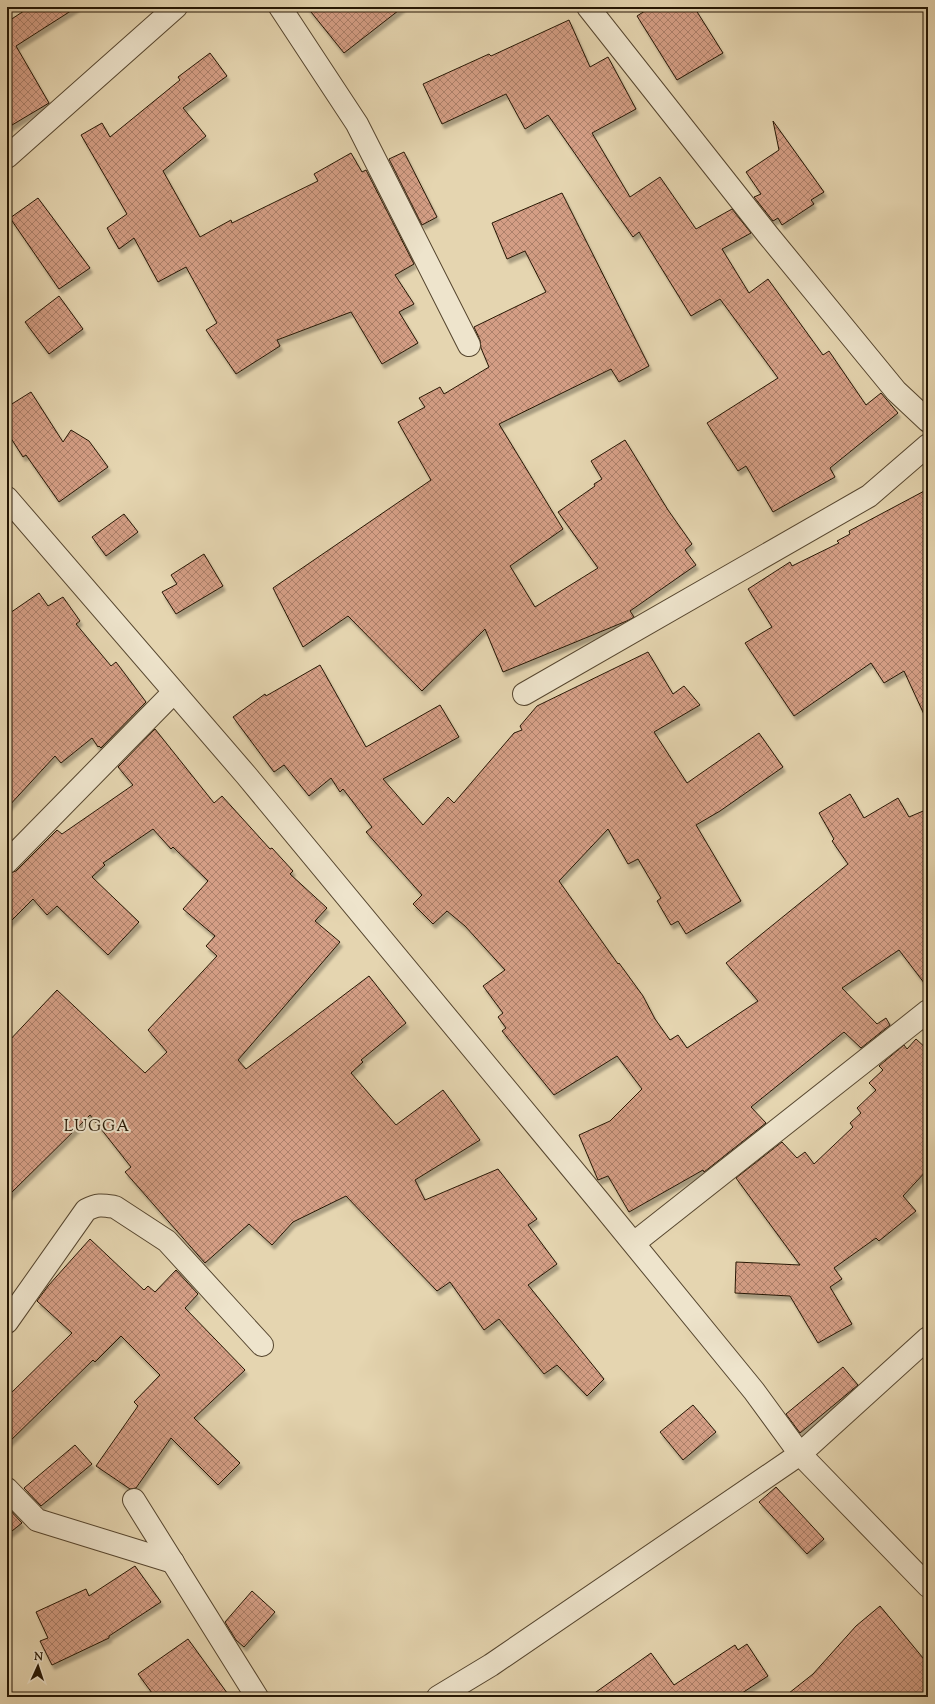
<svg xmlns="http://www.w3.org/2000/svg" width="935" height="1704" font-family="'Sorts Mill Goudy',serif">
<style>
.building{fill:url(#building-cross-hatch);stroke:#261704;filter:url(#shadow)}
.lines{fill:none;stroke-linecap:round;stroke-linejoin:round}
.street-casing{stroke:#56462f;stroke-width:24}
.street{stroke:#eee4cc;stroke-width:22}
.labels{text-anchor:middle;dominant-baseline:central;stroke-width:4;stroke-linejoin:round;paint-order:stroke}
.quarter-label{font-size:16px;letter-spacing:1px;fill:#261704;stroke:#eee4cc}
</style>
<defs>
<pattern id="building-cross-hatch" width="8" height="8" patternUnits="userSpaceOnUse"><rect width="8" height="8" fill="#d49e85"/><path d="M0 0l8 8M0 8l8-8" fill="none" stroke="#ac806b"/></pattern>
<filter id="shadow"><feDropShadow dx="2.5" dy="4.5" stdDeviation="1" flood-color="#0004"/></filter>
</defs>
<rect width="100%" height="100%" fill="#e5d5b0"/>
<filter id="stains"><feTurbulence type="fractalNoise" baseFrequency=".005" numOctaves="4"/><feColorMatrix values="0 0 0 0 .2 0 0 0 0 .09 0 0 0 0 .02 0 0 0 .5 -.17"/></filter>
<radialGradient id="worn" r=".72"><stop offset=".6" stop-color="#630" stop-opacity="0"/><stop offset="1" stop-color="#630" stop-opacity=".3"/></radialGradient>
<g class="building">
<polygon points="30,7 77,7 16,46 49,103 7,128 7,22"/>
<polygon points="307,7 403,7 344,53"/>
<polygon points="651,7 694,7 723,53 677,80 637,16"/>
<polygon points="569,20 590,67 608,57 636,109 592,133 630,197 660,177 696,229 732,209 751,233 722,249 749,293 768,279 823,355 829,351 866,405 881,393 898,413 830,468 835,477 773,512 746,466 738,471 707,423 778,378 720,299 691,316 639,232 633,237 548,115 525,129 506,94 442,124 423,84 489,54 491,56"/>
<polygon points="210,53 227,76 183,108 206,136 163,171 200,237 231,220 232,223 318,181 314,174 351,153 362,172 366,170 414,264 395,275 414,304 399,312 418,343 382,364 351,312 277,340 280,346 236,374 206,330 217,323 186,267 158,282 134,238 119,249 107,228 127,214 81,135 102,123 110,137 180,80 178,77"/>
<polygon points="773,121 824,192 811,200 814,204 782,225 778,218 773,221 754,197 761,194 746,172 779,150"/>
<polygon points="404,152 437,217 422,225 389,159"/>
<polygon points="562,193 649,366 619,382 611,369 499,424 563,529 510,566 535,607 598,568 558,512 595,486 594,484 602,479 591,461 625,440 668,510 692,544 685,550 696,565 630,611 634,617 629,620 503,672 485,629 422,691 348,616 303,647 273,588 431,480 398,422 425,407 419,398 440,387 444,394 489,367 481,348 480,340 474,327 546,292 525,251 507,259 492,223"/>
<polygon points="38,198 90,268 59,289 10,218"/>
<polygon points="59,296 83,329 49,354 25,322"/>
<polygon points="31,392 63,442 71,430 89,441 108,467 59,502 26,455 23,457 7,432 7,407"/>
<polygon points="928,489 928,723 904,671 884,683 871,663 794,716 745,643 772,627 748,589 790,562 792,566 839,543 837,541 850,534 849,531"/>
<polygon points="124,514 138,532 106,556 92,537"/>
<polygon points="204,554 223,586 176,614 162,592 177,584 171,575"/>
<polygon points="39,593 48,606 63,597 80,621 76,624 111,666 116,662 146,702 101,748 99,746 98,747 92,738 61,763 55,756 7,808 7,615"/>
<polygon points="648,652 673,694 684,686 700,705 654,732 687,783 759,733 783,767 720,811 696,825 741,901 686,934 678,921 671,925 657,901 661,898 638,859 628,864 608,829 559,881 618,964 619,963 643,996 655,1019 670,1040 678,1035 687,1048 758,1001 726,963 848,864 832,841 834,839 819,813 850,794 864,818 898,798 909,817 928,809 928,988 899,950 842,988 877,1024 886,1018 890,1025 861,1048 844,1032 751,1107 766,1123 704,1172 703,1170 629,1212 608,1176 598,1180 579,1135 610,1121 642,1089 617,1056 554,1095 502,1031 506,1028 498,1017 503,1013 483,986 505,970 465,926 447,911 433,924 413,904 422,895 366,832 372,827 343,789 340,792 331,778 309,796 284,765 274,772 233,717 265,694 266,696 320,665 366,747 440,705 459,737 383,779 423,825 448,797 454,803 514,733 522,730 520,726 537,706"/>
<polygon points="155,729 214,803 222,796 270,849 272,848 293,871 290,874 327,908 315,921 340,942 238,1060 246,1069 369,976 406,1023 361,1060 363,1062 351,1073 396,1125 443,1090 480,1140 415,1180 425,1200 498,1169 537,1219 528,1225 557,1264 528,1285 604,1379 587,1396 557,1365 544,1374 499,1319 484,1330 450,1282 437,1291 346,1196 293,1222 272,1245 249,1224 205,1263 125,1172 131,1167 90,1115 7,1197 7,1043 57,990 145,1073 167,1052 148,1030 217,956 206,946 215,936 183,909 208,881 173,847 171,849 153,829 103,863 105,865 92,877 139,922 108,955 57,906 47,915 33,899 7,925 7,874 16,871 57,830 62,834 133,785 118,767"/>
<polygon points="916,1039 928,1050 928,1169 903,1196 916,1211 879,1241 876,1238 834,1268 842,1279 830,1287 852,1324 818,1343 790,1296 735,1293 736,1262 800,1265 736,1178 782,1142 797,1158 805,1152 814,1164 853,1127 850,1123 861,1113 857,1108 876,1090 869,1083 883,1070 879,1066 904,1045 907,1049"/>
<polygon points="90,1239 144,1290 148,1286 155,1292 176,1270 198,1294 185,1308 245,1370 194,1418 240,1463 218,1485 171,1438 136,1488 130,1489 96,1466 138,1406 134,1402 160,1375 121,1336 95,1362 93,1360 7,1444 7,1397 72,1333 37,1301 48,1286"/>
<polygon points="843,1367 858,1385 800,1433 786,1414"/>
<polygon points="693,1405 716,1432 683,1460 660,1432"/>
<polygon points="75,1445 92,1464 41,1506 24,1488"/>
<polygon points="776,1487 824,1539 807,1554 759,1502"/>
<polygon points="7,1507 22,1523 7,1535"/>
<polygon points="135,1566 161,1602 109,1636 109,1638 52,1665 40,1641 48,1638 36,1612 86,1589 89,1596"/>
<polygon points="252,1591 275,1612 244,1647 236,1640 225,1622"/>
<polygon points="880,1606 928,1664 928,1697 784,1697 813,1674 856,1626"/>
<polygon points="188,1639 230,1697 155,1697 138,1674"/>
<polygon points="747,1644 768,1676 736,1697 589,1697 651,1653 674,1685 735,1645 738,1650"/>
</g>
<g class="lines">
<defs>
<g id="street">
<polyline points="280,7 357,124 469,345"/>
<polyline points="588,7 768,235 896,391 928,421"/>
<polyline points="7,157 176,7"/>
<polyline points="7,498 246,775 598,1200 754,1391 800,1454 928,1586"/>
<polyline points="524,694 869,496 928,445"/>
<polyline points="7,862 174,692"/>
<polyline points="634,1243 928,1011"/>
<path d="M7,1322L86,1210C98,1204 102,1205 115,1207L167,1241L262,1345"/>
<polyline points="7,1489 37,1520 173,1562"/>
<polyline points="134,1500 257,1697"/>
<polyline points="438,1697 491,1665 800,1454 928,1338"/>
</g>
</defs>
<use href="#street" class="street-casing"/>
<use href="#street" class="street"/>
</g>
<g class="labels">
<g class="quarter-label">
<text x="97" y="1127">LUGGA</text>
</g>
</g>
<rect width="935" height="1704" fill="none" stroke="#e5d5b0" stroke-width="24"/>
<rect x="8" y="8" width="919" height="1688" fill="none" stroke="#261704" stroke-width="2"/>
<rect x="12" y="12" width="911" height="1680" fill="none" stroke="#261704"/>
<g transform="translate(38 1666) rotate(3)" stroke="#eee4cc" stroke-width="3" paint-order="stroke">
<path d="M0-3L7 15L0 10L-7 15Z" fill="#261704"/>
<text y="-6" font-size="11" font-weight="bold" text-anchor="middle" fill="#261704">N</text>
</g>
<rect width="100%" height="100%" filter="url(#stains)"/>
<rect width="100%" height="100%" fill="url(#worn)"/>
</svg>
